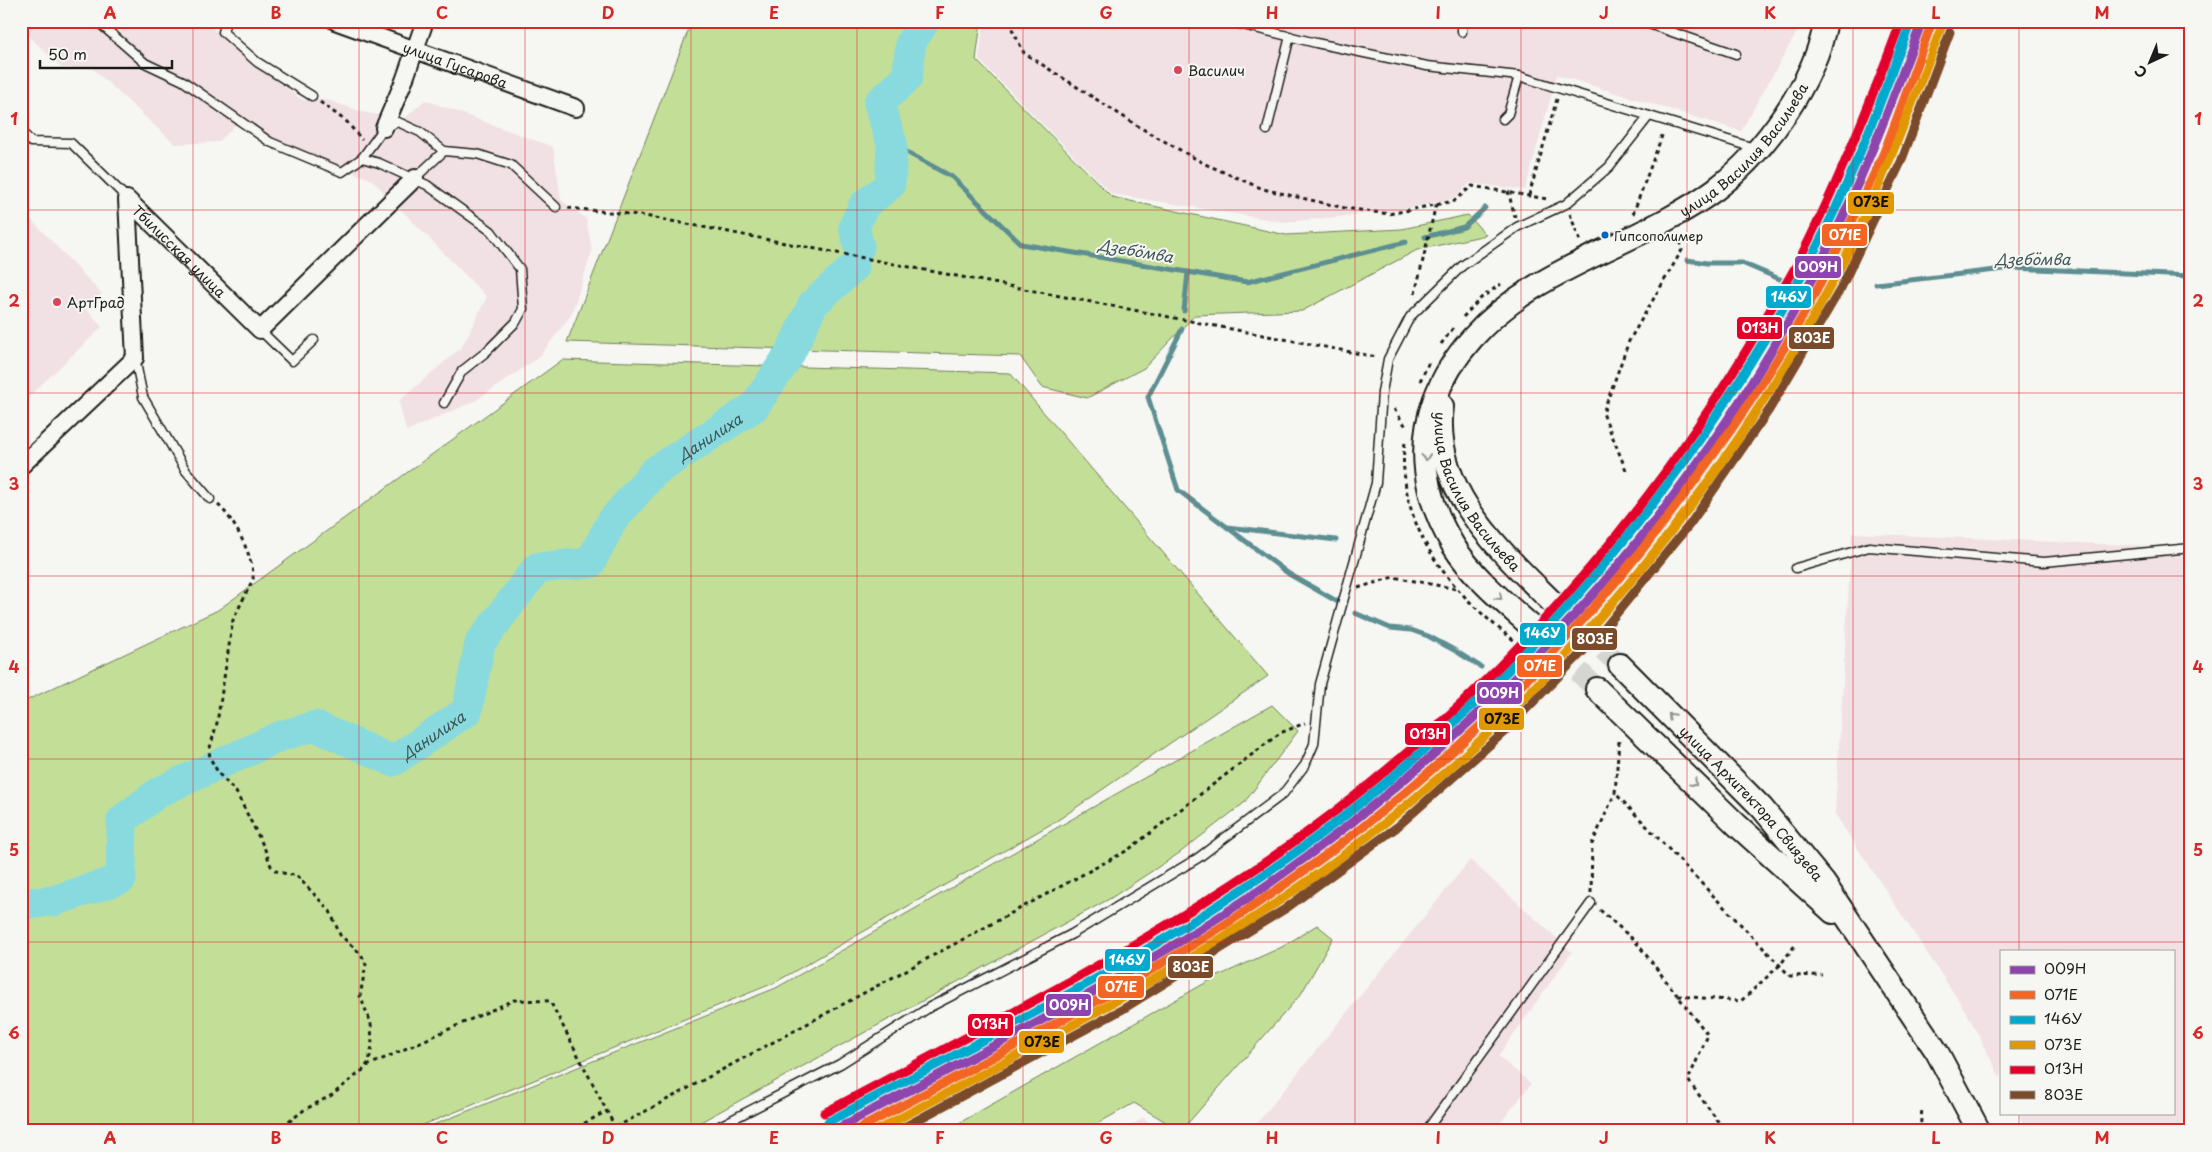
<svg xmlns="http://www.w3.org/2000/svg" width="2212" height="1152" font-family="'Playpen Sans',sans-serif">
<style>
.built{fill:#f1e0e4}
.green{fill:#c3df97;stroke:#707e5a}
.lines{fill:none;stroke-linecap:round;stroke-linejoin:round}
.stream{stroke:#5d8e91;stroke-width:5}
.river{stroke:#88dadf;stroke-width:31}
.secondary-tunnel{stroke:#d5d5d2;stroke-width:22;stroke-dasharray:22 11;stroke-linecap:butt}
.service-casing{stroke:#1c1c1c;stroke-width:11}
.minor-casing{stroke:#1c1c1c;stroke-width:20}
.secondary-casing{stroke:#1c1c1c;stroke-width:26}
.path{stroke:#1c1c1c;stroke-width:3;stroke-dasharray:4 4;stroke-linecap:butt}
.service{stroke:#f6f6f2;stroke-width:8}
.minor{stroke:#f6f6f2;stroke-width:16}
.secondary{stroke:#f6f6f2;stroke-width:22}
.rail-1-casing{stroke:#f6f6f2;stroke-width:12}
.rail-2-casing{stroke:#f6f6f2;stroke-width:12}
.rail-3-casing{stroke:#f6f6f2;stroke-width:12}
.rail-4-casing{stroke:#f6f6f2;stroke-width:12}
.rail-5-casing{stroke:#f6f6f2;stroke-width:12}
.rail-6-casing{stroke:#f6f6f2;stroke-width:12}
.rail-1{stroke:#8e44ad;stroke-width:9}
.rail-2{stroke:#f26522;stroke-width:9}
.rail-3{stroke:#00a9ce;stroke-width:9}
.rail-4{stroke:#e19803;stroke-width:9}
.rail-5{stroke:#e4002b;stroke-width:9}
.rail-6{stroke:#7a4b2a;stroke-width:9}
.oneway{stroke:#949492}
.grid{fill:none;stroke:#d62828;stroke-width:1;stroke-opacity:0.55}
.poi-dot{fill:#d1495b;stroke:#f6f6f2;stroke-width:2}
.bus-dot{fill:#0065bd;stroke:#f6f6f2;stroke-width:2}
.labels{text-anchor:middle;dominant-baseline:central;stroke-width:4;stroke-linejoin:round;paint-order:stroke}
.bus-label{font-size:13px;fill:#1c1c1c;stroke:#f6f6f2;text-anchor:start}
.street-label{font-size:14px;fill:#1c1c1c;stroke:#f6f6f2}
.poi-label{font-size:14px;fill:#1c1c1c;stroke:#f6f6f2;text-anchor:start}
.water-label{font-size:15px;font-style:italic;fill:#3c5556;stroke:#f6f6f2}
.line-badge{stroke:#f6f6f2;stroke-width:2}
.badge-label{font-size:14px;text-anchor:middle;font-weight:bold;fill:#fff}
.pale-badge-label{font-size:14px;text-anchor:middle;font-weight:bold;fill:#111}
.neatline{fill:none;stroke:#d62828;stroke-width:2}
.grid-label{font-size:16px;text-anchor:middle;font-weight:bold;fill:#d62828}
</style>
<rect width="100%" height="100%" fill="#f6f6f2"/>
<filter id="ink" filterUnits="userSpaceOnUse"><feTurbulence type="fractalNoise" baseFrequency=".02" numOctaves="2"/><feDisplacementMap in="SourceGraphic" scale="10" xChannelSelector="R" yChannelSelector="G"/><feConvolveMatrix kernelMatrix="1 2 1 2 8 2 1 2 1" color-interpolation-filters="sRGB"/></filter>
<g filter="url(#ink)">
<g class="built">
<polygon points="21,21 203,21 302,100 327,100 366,113 404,119 425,100 553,147 561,200 586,219 592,251 571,315 539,357 475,401 406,431 399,401 462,347 487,297 372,180 283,144 241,119 219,142 175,144 92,68 62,68 21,28"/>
<polygon points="984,21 1803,21 1741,131 1557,75 1525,190 1470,183 1454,198 1395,211 1285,222 1112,194 979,60"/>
<polygon points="21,209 102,294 86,309 102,327 21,404"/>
<polygon points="1852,533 2191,548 2191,1131 2027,1131 2018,1113 2173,1113 2173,951 2001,951 2001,1079 1967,1013 1835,814"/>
<polygon points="1470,860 1572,952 1498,1056 1531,1084 1494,1131 1251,1131"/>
<polygon points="1143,1118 1158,1131 1123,1131"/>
</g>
<g class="green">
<polygon points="692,21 981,21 976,60 1112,197 1286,235 1402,229 1468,215 1486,235 1417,250 1302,311 1195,315 1144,368 1087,398 1042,387 1020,356 567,342"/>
<polygon points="562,360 1010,373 1268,676 1058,820 774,983 408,1131 21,1131 21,703 218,610"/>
<polygon points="1272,705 1298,731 1244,803 1178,854 1111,898 684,1131 418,1131 776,988"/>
<polygon points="1317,925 1333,938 1301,994 1181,1131 1134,1103 1084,1131 945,1131 1214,978 1282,947"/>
</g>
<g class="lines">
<g class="stream">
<polyline points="892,144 952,177 1021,244 1247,282 1406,242"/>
<polyline points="1425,237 1464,227 1485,208"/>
<polyline points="1687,260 1707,263 1742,263 1782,280"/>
<polyline points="1876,284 2013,268 2191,276"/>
<polyline points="1184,311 1188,272"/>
<polyline points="1182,329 1148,397 1178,490 1289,574 1338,602"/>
<polyline points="1227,527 1336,540"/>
<polyline points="1355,613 1390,628 1411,630 1428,636 1454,650 1481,667"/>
</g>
<g class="river">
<polyline points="859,247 854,227 864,205 890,185 892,144 879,103 907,78 911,42 925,21"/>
<path id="s1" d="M21,904L53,901L121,879L122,820L159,792L281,736L315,726L393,761L467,711L480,643L537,568L590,563L612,521L654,472L754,407L789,355L813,304L854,267"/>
</g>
<g class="secondary-tunnel">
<polyline points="1555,605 1620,665"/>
<polyline points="1531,626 1597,689"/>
</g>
<defs>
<g id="service">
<polyline points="97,21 145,63 183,81 270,142 342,172 362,158 379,163 427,185 491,231 520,269 523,309 516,322 486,352 462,371 444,403"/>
<polyline points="226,21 223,32 257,62 312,96"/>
<polyline points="1227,21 1316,43 1427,66 1519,76 1754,148"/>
<polyline points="1462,21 1462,32"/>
<polyline points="1640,21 1736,54"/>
<polyline points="1503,119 1508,114 1519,76"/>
<polyline points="1267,130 1290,36"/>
<polyline points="21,131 31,142 71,143 129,200"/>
<polyline points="362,158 384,128 398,122 420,132 444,151 477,154 511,165 556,207"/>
<polyline points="415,178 444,151"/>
<polyline points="260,330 292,361 314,340"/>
<polyline points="135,358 143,397 186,471 210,499"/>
<polyline points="1796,568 1869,547 2044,562 2191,548"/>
<polyline points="710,1131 840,1064 930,1007 1072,934 1198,858 1283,794 1305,765 1314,744 1320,684 1376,483 1382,392 1388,359 1410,317 1462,266 1517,227 1566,204 1609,167 1649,116"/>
<polyline points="1426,1131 1591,903"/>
</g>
<g id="minor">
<path id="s2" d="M335,21L576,108"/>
<polyline points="384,128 404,81 425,21"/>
<path id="s3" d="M21,466L135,358L127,199L260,330L415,178"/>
</g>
<g id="secondary">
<path id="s4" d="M1442,406C1431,491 1501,551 1555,605"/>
<path id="s5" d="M1531,626C1503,601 1473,577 1453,545C1391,443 1439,346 1533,288C1592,251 1661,230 1716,189C1765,152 1815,82 1826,21"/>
<path id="s6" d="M1620,665L1762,808L1824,883L1937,1052L1979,1131"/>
<polyline points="1597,689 1737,825 1833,912"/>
</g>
</defs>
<use href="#service" class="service-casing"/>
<use href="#minor" class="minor-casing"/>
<use href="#secondary" class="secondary-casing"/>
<g class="path">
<polyline points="1011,21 1011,27 1024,53 1141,128 1205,164 1263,189 1345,208 1389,214 1454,201 1472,186 1547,199"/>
<polyline points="320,102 347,122 362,140"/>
<polyline points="1508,191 1515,217"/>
<polyline points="1529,195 1557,99"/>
<polyline points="568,208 640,215 1377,357"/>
<polyline points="1570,214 1580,241"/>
<polyline points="1633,214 1663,133"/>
<polyline points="1415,294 1436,204"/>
<polyline points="1463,317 1481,298 1501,284"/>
<polyline points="1441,344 1454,327"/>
<polyline points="1420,381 1429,362"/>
<polyline points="1394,409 1407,428"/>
<path d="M1405,443C1402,459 1404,472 1406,488C1418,556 1467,605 1520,645"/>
<polyline points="1626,470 1603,413 1629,341 1682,250 1678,234"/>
<path d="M218,505C233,517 255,559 253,579L233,620L217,723L209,751L210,758L219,774L236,792L264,847L271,866L276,871L290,875L295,874L330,911L340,935L361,954L366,964L360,996L371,1023L372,1046L369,1062L363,1070L332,1095L304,1110L277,1131"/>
<polyline points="1358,588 1393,577 1457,589"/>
<polyline points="1619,741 1615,793 1790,976 1822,975"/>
<polyline points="1591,893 1592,844 1615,793"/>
<polyline points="1600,910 1636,942 1708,1035 1688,1080 1725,1131"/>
<polyline points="1678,996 1741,1001 1780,965 1796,944"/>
<polyline points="367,1066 514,1000 550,1001 615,1127"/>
<polyline points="570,1131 607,1111"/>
<polyline points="609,1131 1128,850 1280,733 1305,723"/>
<polyline points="1920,1131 1922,1108"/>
</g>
<use href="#service" class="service"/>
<use href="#minor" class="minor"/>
<use href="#secondary" class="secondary"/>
<defs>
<path id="rail-1" d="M833,1131C979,1052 1131,979 1267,885C1494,727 1686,518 1815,273C1858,192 1890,107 1922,21"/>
<path id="rail-2" d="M855,1131C995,1055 1140,984 1271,894C1446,775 1595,624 1716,451C1756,395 1794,336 1825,274C1845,234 1866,193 1884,152C1901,110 1915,67 1931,25"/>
<path id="rail-3" d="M828,1122C974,1044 1123,971 1259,878C1488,723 1672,512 1804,271C1848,191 1879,106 1911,21"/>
<path id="rail-4" d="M876,1131C1011,1058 1148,989 1276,903C1507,747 1700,530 1832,283C1876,201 1908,115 1941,28"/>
<path id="rail-5" d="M824,1113C968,1036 1115,962 1252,871C1461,731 1636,540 1762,324C1774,303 1787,283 1798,262C1838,184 1870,104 1901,21"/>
<polyline id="rail-6" points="897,1131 1123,1009 1285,909 1397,827 1502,734 1599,635 1690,524 1769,410 1841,288 1901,162 1950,32"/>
</defs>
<use href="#rail-1" class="rail-1-casing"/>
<use href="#rail-2" class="rail-2-casing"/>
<use href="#rail-3" class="rail-3-casing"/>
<use href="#rail-4" class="rail-4-casing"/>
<use href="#rail-5" class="rail-5-casing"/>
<use href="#rail-6" class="rail-6-casing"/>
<use href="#rail-1" class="rail-1"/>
<use href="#rail-2" class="rail-2"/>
<use href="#rail-3" class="rail-3"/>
<use href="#rail-4" class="rail-4"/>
<use href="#rail-5" class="rail-5"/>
<use href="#rail-6" class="rail-6"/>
</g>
<defs><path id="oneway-chevron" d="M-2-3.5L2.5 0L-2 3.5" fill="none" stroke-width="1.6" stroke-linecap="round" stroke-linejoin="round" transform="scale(1.25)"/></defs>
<g class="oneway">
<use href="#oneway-chevron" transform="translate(1426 457) rotate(85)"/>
<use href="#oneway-chevron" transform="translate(1499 597) rotate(42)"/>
<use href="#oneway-chevron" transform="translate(1671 716) rotate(-135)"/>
<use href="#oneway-chevron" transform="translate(1694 783) rotate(44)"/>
</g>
</g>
<path class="grid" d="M193,21V1131M359,21V1131M525,21V1131M691,21V1131M857,21V1131M1023,21V1131M1189,21V1131M1355,21V1131M1521,21V1131M1687,21V1131M1853,21V1131M2019,21V951M21,210H2191M21,393H2191M21,576H2191M21,759H2191M21,942H2191M2019,1113V1131"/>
<g class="poi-dot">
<circle cx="1178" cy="70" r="5"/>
<circle cx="57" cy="302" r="5"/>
</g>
<circle class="bus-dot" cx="1605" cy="235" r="4.5"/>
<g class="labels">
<g class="bus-label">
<text x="1614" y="235">Гипсополимер</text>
</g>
<g class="street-label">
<text stroke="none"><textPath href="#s2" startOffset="128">улица Гусарова</textPath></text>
<text stroke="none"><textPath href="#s5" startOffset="672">улица Василия Васильева</textPath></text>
<text stroke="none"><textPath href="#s3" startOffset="390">Тбилисская улица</textPath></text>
<text stroke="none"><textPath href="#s4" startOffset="96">улица Василия Васильева</textPath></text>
<text stroke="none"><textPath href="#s6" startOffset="191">улица Архитектора Свиязева</textPath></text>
</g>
<g class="poi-label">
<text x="1188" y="70">Василич</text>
<text x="67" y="302">АртГрад</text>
</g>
<g class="water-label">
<text transform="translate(1136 250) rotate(10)">Дзебӧмва</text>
<text x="2033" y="258">Дзебӧмва</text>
<text stroke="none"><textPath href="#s1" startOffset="948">Данилиха</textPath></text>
<text stroke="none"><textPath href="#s1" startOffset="512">Данилиха</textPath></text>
</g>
</g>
<g class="line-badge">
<rect x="1847" y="191" width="48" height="24" rx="5" fill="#e19803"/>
<rect x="1821" y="223" width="47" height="24" rx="5" fill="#f26522"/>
<rect x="1794" y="255" width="48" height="24" rx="5" fill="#8e44ad"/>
<rect x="1765" y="285" width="47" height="24" rx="5" fill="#00a9ce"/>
<rect x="1736" y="316" width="47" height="24" rx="5" fill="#e4002b"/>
<rect x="1788" y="326" width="47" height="24" rx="5" fill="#7a4b2a"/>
<rect x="1519" y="622" width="47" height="24" rx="5" fill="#00a9ce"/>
<rect x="1571" y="627" width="47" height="24" rx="5" fill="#7a4b2a"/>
<rect x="1516" y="654" width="47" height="24" rx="5" fill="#f26522"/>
<rect x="1476" y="681" width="47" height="24" rx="5" fill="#8e44ad"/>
<rect x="1478" y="707" width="47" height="24" rx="5" fill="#e19803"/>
<rect x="1404" y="722" width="47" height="24" rx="5" fill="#e4002b"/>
<rect x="1104" y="948" width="47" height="24" rx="5" fill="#00a9ce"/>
<rect x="1167" y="955" width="47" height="24" rx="5" fill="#7a4b2a"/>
<rect x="1097" y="975" width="48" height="24" rx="5" fill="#f26522"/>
<rect x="1045" y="993" width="47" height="24" rx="5" fill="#8e44ad"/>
<rect x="967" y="1013" width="47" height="24" rx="5" fill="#e4002b"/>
<rect x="1018" y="1030" width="47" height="24" rx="5" fill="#e19803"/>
</g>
<g class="badge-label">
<text x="1845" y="240">071Е</text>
<text x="1818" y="272">009Н</text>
<text x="1789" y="302">146У</text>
<text x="1760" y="333">013Н</text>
<text x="1812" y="343">803Е</text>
<text x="1542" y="638">146У</text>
<text x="1595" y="644">803Е</text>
<text x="1540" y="671">071Е</text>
<text x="1499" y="698">009Н</text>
<text x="1428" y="739">013Н</text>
<text x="1127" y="965">146У</text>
<text x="1191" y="972">803Е</text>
<text x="1121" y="992">071Е</text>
<text x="1069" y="1010">009Н</text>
<text x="990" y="1029">013Н</text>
</g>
<g class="pale-badge-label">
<text x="1871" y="207">073Е</text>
<text x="1502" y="724">073Е</text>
<text x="1042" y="1047">073Е</text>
</g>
<rect width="2212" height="1152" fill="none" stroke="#f6f6f2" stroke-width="55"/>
<rect x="2000" y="950" width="175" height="165" fill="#f6f6f2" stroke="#9f9f9c"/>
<rect x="2010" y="966" width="25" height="8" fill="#8e44ad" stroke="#9f9f9c"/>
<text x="2044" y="974" font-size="15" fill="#1c1c1c">009Н</text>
<rect x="2010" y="991" width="25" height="8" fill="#f26522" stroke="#9f9f9c"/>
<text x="2044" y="1000" font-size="15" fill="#1c1c1c">071Е</text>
<rect x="2010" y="1016" width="25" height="8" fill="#00a9ce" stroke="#9f9f9c"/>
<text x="2044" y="1024" font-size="15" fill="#1c1c1c">146У</text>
<rect x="2010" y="1041" width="25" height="8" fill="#e19803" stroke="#9f9f9c"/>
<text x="2044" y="1050" font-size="15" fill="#1c1c1c">073Е</text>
<rect x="2010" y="1066" width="25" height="8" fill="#e4002b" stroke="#9f9f9c"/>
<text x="2044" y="1074" font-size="15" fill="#1c1c1c">013Н</text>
<rect x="2010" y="1091" width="25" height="8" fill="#7a4b2a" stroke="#9f9f9c"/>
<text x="2044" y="1100" font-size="15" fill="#1c1c1c">803Е</text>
<g transform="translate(2150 62) rotate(224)" stroke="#f6f6f2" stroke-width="4" paint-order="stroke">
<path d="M0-4L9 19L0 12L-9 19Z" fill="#1c1c1c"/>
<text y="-8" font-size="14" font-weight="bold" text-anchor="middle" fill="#1c1c1c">С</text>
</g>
<path d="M40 60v8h132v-8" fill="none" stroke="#1c1c1c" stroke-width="2.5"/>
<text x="48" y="60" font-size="15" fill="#1c1c1c" stroke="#f6f6f2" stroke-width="4" paint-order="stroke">50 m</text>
<rect x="28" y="28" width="2156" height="1096" class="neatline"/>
<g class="grid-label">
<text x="110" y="19">A</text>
<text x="276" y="19">B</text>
<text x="442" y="19">C</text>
<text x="608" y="19">D</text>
<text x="774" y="19">E</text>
<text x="940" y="19">F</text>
<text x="1106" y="19">G</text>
<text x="1272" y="19">H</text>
<text x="1438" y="19">I</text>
<text x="1604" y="19">J</text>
<text x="1770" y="19">K</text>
<text x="1936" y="19">L</text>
<text x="2102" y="19">M</text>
<text x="14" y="125">1</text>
<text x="2198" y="125">1</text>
<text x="14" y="307">2</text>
<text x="2198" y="307">2</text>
<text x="14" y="490">3</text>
<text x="2198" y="490">3</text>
<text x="14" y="673">4</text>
<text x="2198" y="673">4</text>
<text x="14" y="856">5</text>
<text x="2198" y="856">5</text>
<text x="14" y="1039">6</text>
<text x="2198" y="1039">6</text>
<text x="110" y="1144">A</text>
<text x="276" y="1144">B</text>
<text x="442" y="1144">C</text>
<text x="608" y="1144">D</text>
<text x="774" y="1144">E</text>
<text x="940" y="1144">F</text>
<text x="1106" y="1144">G</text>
<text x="1272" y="1144">H</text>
<text x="1438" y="1144">I</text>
<text x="1604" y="1144">J</text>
<text x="1770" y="1144">K</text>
<text x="1936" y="1144">L</text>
<text x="2102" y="1144">M</text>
</g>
</svg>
